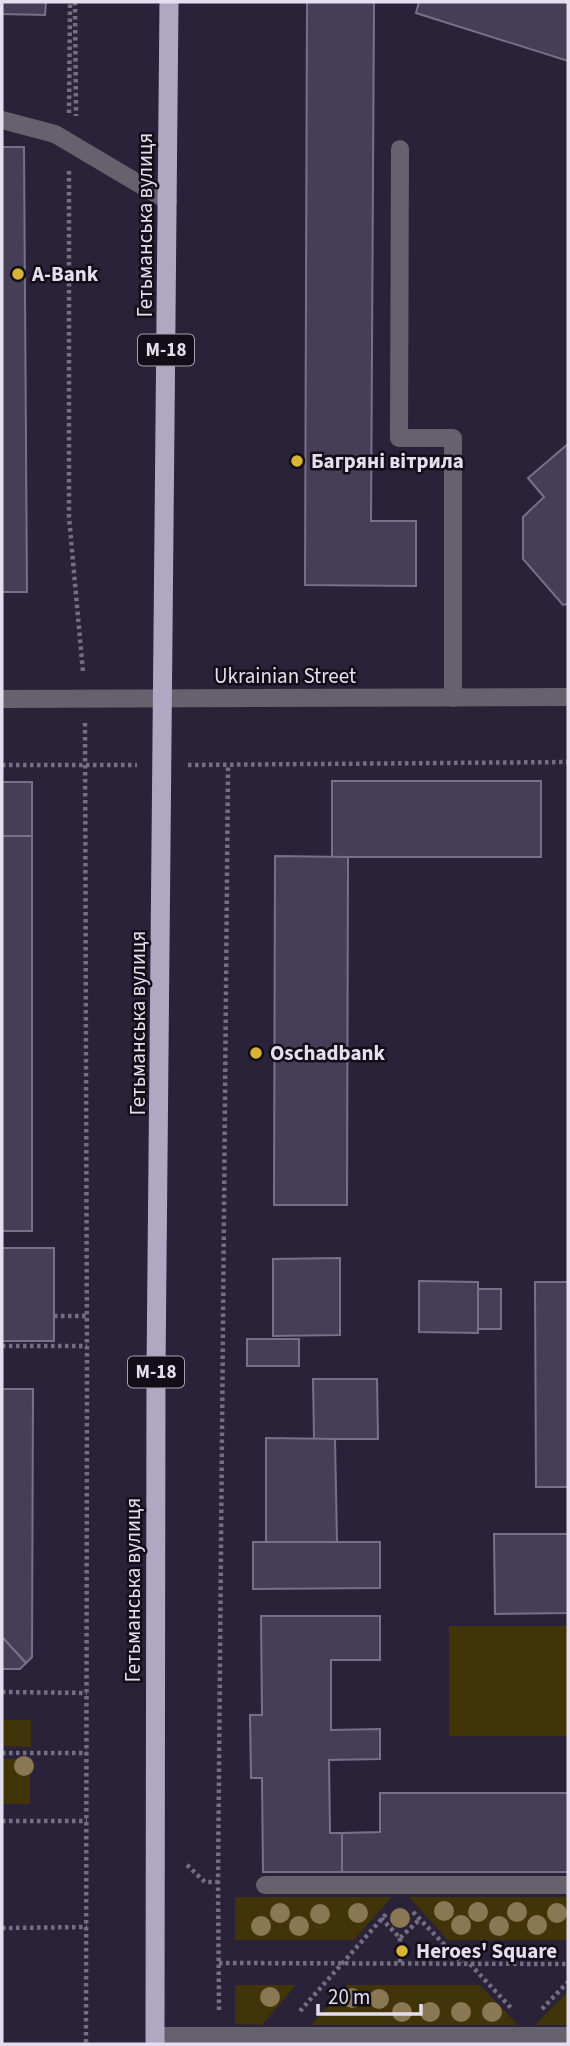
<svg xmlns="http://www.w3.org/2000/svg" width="570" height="2046" font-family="'Source Sans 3',sans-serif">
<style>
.green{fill:#413408}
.building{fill:#463e56;stroke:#78708b;stroke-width:2}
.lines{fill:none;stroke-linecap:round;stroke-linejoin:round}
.path{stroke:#756e82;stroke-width:4.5;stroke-dasharray:3.5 3.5;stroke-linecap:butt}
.service{stroke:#65626e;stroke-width:18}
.minor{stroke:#65626e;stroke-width:18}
.trunk{stroke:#b0a8c3;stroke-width:19}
.tree{fill:#8a7753}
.poi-dot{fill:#d9b334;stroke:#110e18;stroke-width:2.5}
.labels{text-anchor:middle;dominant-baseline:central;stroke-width:5;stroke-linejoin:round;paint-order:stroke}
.shield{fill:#110e18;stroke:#a4a0ae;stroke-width:2}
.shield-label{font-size:19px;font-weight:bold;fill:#e3dfee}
.street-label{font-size:21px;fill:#e3dfee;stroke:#110e18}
.poi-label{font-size:21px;font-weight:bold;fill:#e3dfee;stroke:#110e18;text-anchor:start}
</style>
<rect width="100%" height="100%" fill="#2a2239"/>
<g class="green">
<rect x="449" y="1626" width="119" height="110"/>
<polygon points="2,1720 31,1720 31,1747 2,1746"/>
<rect x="2" y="1759" width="28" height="45"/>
<polygon points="235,1897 392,1897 354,1940 235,1940"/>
<polygon points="409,1897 568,1897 568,1940 448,1940"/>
<polygon points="235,1985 296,1985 262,2025 235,2024"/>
<polygon points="347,1985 480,1985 518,2025 311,2025"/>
<polygon points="568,1992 568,2025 535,2025"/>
</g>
<g class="building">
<polygon points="2,2 46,2 45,15 2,14"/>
<polygon points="307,2 416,2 374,2 371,521 416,521 416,586 305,585"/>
<polygon points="419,2 568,2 568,61 416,13"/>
<polygon points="2,147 24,147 27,592 2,592"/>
<polygon points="568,444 568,604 563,605 523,559 523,517 544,497 528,478"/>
<rect x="332" y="781" width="209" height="76"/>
<rect x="2" y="782" width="30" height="54"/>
<rect x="2" y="836" width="30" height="395"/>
<polygon points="275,856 348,857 347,1205 274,1205"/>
<rect x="2" y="1248" width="52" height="93"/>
<polygon points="340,1258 340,1335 273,1336 273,1259"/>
<polygon points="419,1281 478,1282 478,1333 419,1332"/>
<polygon points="535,1282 568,1282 568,1487 536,1487"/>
<rect x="478" y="1289" width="23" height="40"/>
<rect x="247" y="1339" width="52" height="27"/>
<polygon points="313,1379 377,1379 378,1439 314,1439"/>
<polygon points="2,1389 33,1389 32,1657 26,1663 2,1637"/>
<polygon points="266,1438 335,1439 337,1542 266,1542"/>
<polygon points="494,1534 568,1534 568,1613 495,1614"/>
<polygon points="253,1542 380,1542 380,1588 253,1589"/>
<polygon points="261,1616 380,1616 380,1660 331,1660 331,1730 380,1729 380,1759 329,1760 330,1833 342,1833 342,1872 263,1872 262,1778 251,1778 250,1715 262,1715"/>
<polygon points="2,1637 26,1663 20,1669 2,1669"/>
<polygon points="380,1793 568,1793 568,1872 342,1872 342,1833 380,1832"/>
</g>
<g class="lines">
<g class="path">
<polyline points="75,2 76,116"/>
<polyline points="69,113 70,2"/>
<polyline points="69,171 69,517 83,672"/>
<polyline points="85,723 87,1370 86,2044"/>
<polyline points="2,765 137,765"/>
<polyline points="188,765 568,762"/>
<polyline points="54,1316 87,1316"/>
<polyline points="2,1346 87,1346"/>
<polyline points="2,1692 87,1693"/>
<polyline points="2,1753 87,1753"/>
<polyline points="2,1821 87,1821"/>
<polyline points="187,1865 205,1882 218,1882"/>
<polyline points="413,1912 462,1963"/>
<polyline points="381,1918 400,1938 420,1919"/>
<polyline points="2,1928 87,1927"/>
<polyline points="400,1938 400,1963"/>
<polyline points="219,1963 568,1964"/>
<polyline points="470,1964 512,2009"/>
<polyline points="542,2009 568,1982"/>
<polyline points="219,2010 218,1882 228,765"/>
<polyline points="300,2011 387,1913"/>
</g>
<g class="service">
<polyline points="2,120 55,134 168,201"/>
<polyline points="400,149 399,438 453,438 453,698"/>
<polyline points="265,1885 568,1885"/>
</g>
<g class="minor">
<polyline points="2,699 568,697"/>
<polyline points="155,2036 568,2036"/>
</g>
<polyline class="trunk" points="155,2044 156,1370 169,2"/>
</g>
<g class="tree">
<circle cx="24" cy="1766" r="10"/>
<circle cx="444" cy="1911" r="10"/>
<circle cx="478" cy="1912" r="10"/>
<circle cx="517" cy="1912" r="10"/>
<circle cx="280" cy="1913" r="10"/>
<circle cx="358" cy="1913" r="10"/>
<circle cx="557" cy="1913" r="10"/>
<circle cx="320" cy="1914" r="10"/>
<circle cx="400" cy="1918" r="10"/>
<circle cx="461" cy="1925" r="10"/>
<circle cx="537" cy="1925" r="10"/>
<circle cx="261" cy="1926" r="10"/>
<circle cx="299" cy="1926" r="10"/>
<circle cx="499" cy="1926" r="10"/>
<circle cx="270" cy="1997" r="10"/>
<circle cx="352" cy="1998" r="10"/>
<circle cx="379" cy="1999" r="10"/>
<circle cx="402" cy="2012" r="10"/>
<circle cx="430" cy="2012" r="10"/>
<circle cx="461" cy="2012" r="10"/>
<circle cx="492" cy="2012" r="10"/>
</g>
<g class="poi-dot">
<circle cx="18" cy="274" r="7"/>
<circle cx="297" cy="461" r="7"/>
<circle cx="256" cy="1053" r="7"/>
<circle cx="402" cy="1951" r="7"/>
</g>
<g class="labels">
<g class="shield">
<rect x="138" y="334.5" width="56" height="31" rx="5"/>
<rect x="128" y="1356.5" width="56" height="31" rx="5"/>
</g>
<g class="shield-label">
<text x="166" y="350">М-18</text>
<text x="156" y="1372">М-18</text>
</g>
<g class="street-label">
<text transform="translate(145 225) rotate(-90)">Гетьманська вулиця</text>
<text x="285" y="676">Ukrainian Street</text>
<text transform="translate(138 1023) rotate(-90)">Гетьманська вулиця</text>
<text transform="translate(133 1590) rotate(-90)">Гетьманська вулиця</text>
</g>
<g class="poi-label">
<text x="32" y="274">A-Bank</text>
<text x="311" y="461">Багряні вітрила</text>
<text x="270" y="1053">Oschadbank</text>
<text x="416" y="1951">Heroes' Square</text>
</g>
</g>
<rect width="570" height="2046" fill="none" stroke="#e3dfee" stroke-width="7"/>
<path d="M318 2004v10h103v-10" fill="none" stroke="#e3dfee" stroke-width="3.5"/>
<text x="328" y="2004" font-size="21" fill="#e3dfee" stroke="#110e18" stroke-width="5" paint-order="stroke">20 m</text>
</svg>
